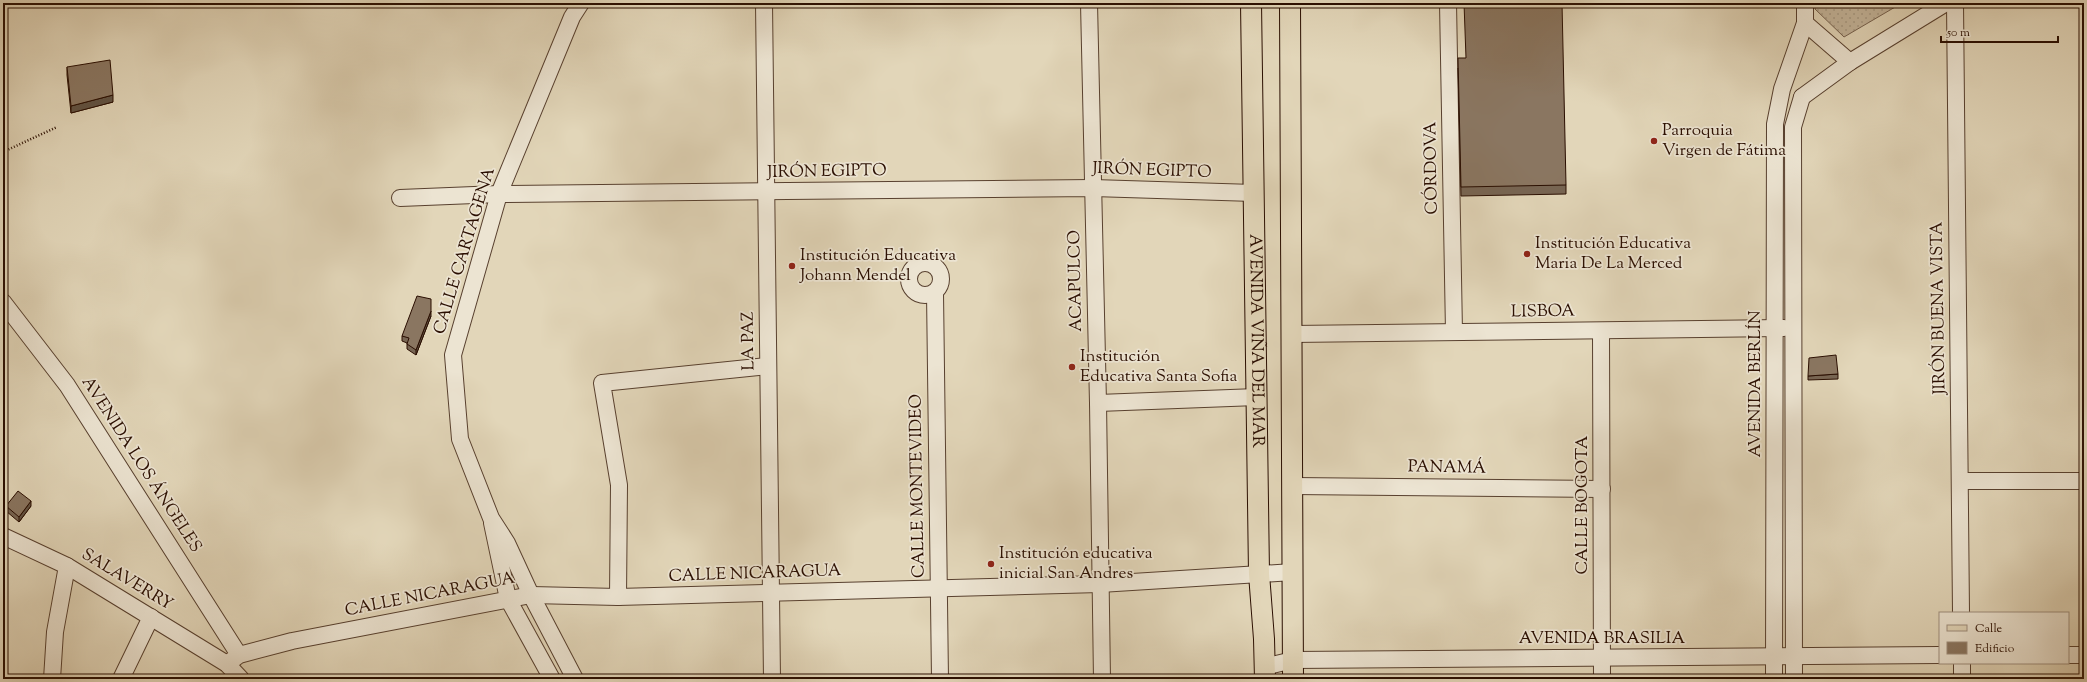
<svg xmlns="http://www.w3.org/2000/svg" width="2087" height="682" font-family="'Sorts Mill Goudy',serif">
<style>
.grass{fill:url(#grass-dots);stroke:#76614e}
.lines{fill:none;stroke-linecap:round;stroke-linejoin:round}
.minor-casing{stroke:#58402f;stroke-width:18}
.major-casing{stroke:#2a0e01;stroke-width:22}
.path{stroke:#2a0e01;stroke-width:2.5;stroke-dasharray:1 2;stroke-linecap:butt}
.minor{stroke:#ece4d2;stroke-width:16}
.major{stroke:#e2d6b9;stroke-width:20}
.wall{fill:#776553;stroke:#2a0e01}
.shaded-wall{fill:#615344;stroke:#2a0e01}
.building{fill:#8a7661;stroke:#2a0e01}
.poi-dot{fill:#8f2418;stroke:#ece4d2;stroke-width:1.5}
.labels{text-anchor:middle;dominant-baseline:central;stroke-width:3.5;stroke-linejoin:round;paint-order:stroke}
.poi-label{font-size:17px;fill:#2a0e01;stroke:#ece4d2;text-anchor:start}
.street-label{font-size:17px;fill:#2a0e01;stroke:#ece4d2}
</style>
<defs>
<pattern id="grass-dots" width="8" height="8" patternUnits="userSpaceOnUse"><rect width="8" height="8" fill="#c3b49a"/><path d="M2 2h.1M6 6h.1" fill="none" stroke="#a89a83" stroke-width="1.8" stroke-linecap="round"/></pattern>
</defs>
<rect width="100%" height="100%" fill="#e2d6b9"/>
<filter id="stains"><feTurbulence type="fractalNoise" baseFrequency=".005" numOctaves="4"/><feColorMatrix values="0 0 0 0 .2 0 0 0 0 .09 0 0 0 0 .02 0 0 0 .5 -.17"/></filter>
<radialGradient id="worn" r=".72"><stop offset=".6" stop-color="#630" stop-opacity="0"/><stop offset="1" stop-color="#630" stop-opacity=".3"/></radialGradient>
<polygon class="grass" points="1816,3 1902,3 1844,37 1815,9"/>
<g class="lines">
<defs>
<g id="minor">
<polyline points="764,3 772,679"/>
<polyline points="1089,3 1098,403 1102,679"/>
<polyline points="1448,3 1454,332"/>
<polyline points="1955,3 1961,613"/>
<polyline points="1805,23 1850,62"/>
<polyline points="1802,97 1850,62 1946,3"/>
<polyline points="400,198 499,194 1093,188 1254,193"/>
<circle cx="925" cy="279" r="16"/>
<polyline points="935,293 940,679"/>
<polyline points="3,302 67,385 239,655"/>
<polyline points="1601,331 1602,679"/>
<polyline points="1292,334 1784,328"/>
<polyline points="1098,403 1257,397"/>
<polyline points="1960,481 2084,481"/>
<polyline points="1293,486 1602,489"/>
<polyline points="492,523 508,599 552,679"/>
<polyline points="3,536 67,566 227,664 241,679"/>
<polyline points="618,597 619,485 602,383 768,366"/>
<polyline points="2068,655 2084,655"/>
<polyline points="1962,663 1962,679"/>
<polyline points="227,664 239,655 292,641 531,595 618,597 1100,584 1293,572"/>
<polyline points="1264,667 1293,660 1940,655"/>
<polyline points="52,679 55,632 67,566"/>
<polyline points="121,679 151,617"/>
<polyline points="575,679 531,595 507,543 491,518 460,439 453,355 499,194 572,17 581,3"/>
<polyline points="1774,679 1775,124 1782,89 1805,23 1805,3"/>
<polyline points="1794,679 1793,127 1802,97"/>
</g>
<g id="major">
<path id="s1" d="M1251,3L1259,574L1264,639L1265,679"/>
<polyline points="1290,3 1293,679"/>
</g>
</defs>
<use href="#minor" class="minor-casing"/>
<use href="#major" class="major-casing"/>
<polyline class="path" points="3,152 57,127"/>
<use href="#minor" class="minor"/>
<use href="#major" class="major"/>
</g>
<g class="wall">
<polygon points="67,67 113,102 71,113 67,75"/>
<polygon points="1458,68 1566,185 1566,194 1461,196"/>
<polygon points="431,316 416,355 407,349 407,343 402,341 402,336"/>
<polygon points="1838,374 1838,379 1808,380 1808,376"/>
<polygon points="6,506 31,506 19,522 6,511"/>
</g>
<g class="shaded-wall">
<polygon points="113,95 113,102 71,113 71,106"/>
<polygon points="431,311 431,316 416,355 416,350"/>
<polygon points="31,501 31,506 19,522 19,517"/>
</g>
<g class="building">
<polygon points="1464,3 1562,3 1566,185 1461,187 1458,58 1466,58"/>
<polygon points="110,60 113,95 71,106 67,67"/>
<polygon points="417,296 431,299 431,311 416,350 407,344 409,338 402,336"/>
<polygon points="1836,355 1838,374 1808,376 1809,358"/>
<polygon points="18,491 31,501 19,517 6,506"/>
</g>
<g class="poi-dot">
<circle cx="1654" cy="141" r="4"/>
<circle cx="1527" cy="254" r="4"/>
<circle cx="792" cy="266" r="4"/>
<circle cx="1072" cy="367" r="4"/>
<circle cx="991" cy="564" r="4"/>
</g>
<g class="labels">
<g class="poi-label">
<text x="1662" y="131">Parroquia<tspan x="1662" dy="20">Virgen de Fátima</tspan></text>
<text x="1535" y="244">Institución Educativa<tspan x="1535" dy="20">Maria De La Merced</tspan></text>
<text x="800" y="256">Institución Educativa<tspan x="800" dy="20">Johann Mendel</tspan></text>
<text x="1080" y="357">Institución<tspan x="1080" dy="20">Educativa Santa Sofia</tspan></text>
<text x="999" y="554">Institución educativa<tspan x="999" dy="20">inicial San Andres</tspan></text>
</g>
<g class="street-label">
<text transform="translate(1432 168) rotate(-91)">CÓRDOVA</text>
<text transform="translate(1152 171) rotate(2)">JIRÓN EGIPTO</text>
<text transform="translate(827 172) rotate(-1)">JIRÓN EGIPTO</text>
<text transform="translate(465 251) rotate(-73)">CALLE CARTAGENA</text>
<text transform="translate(1076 281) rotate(-91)">ACAPULCO</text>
<text transform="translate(1939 308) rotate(-91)">JIRÓN BUENA VISTA</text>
<text transform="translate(1543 312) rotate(-1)">LISBOA</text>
<text transform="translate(749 341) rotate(-91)">LA PAZ</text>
<text stroke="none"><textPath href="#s1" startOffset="338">AVENIDA VIÑA DEL MAR</textPath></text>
<text transform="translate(1756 384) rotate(-90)">AVENIDA BERLÍN</text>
<text transform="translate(141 465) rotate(57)">AVENIDA LOS ÁNGELES</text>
<text transform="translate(1447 468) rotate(1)">PANAMÁ</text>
<text transform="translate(918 486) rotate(-91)">CALLE MONTEVIDEO</text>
<text transform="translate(1583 505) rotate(-90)">CALLE BOGOTA</text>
<text transform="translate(755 574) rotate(-2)">CALLE NICARAGUA</text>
<text transform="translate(127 580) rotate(31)">SALAVERRY</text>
<text transform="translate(430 595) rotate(-11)">CALLE NICARAGUA</text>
<text x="1602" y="639">AVENIDA BRASILIA</text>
</g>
</g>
<rect width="2087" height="682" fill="none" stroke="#e2d6b9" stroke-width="16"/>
<rect x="4" y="4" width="2079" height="674" fill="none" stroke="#2a0e01" stroke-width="2"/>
<rect x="8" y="8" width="2071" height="666" fill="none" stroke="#2a0e01"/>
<rect x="1939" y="612" width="130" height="52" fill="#ece4d2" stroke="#9e8e7e"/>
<rect x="1947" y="625" width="20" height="6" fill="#e2d6b9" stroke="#9e8e7e"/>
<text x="1975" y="632" font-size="12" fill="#2a0e01">Calle</text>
<rect x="1947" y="642" width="20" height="12" fill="#8a7661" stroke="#9e8e7e"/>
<text x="1975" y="652" font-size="12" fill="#2a0e01">Edificio</text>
<path d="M1941 36v6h117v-6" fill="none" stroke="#2a0e01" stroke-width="2"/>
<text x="1947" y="36" font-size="12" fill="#2a0e01" stroke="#ece4d2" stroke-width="3" paint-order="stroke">50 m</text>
<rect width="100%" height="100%" filter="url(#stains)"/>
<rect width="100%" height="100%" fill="url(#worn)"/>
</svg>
